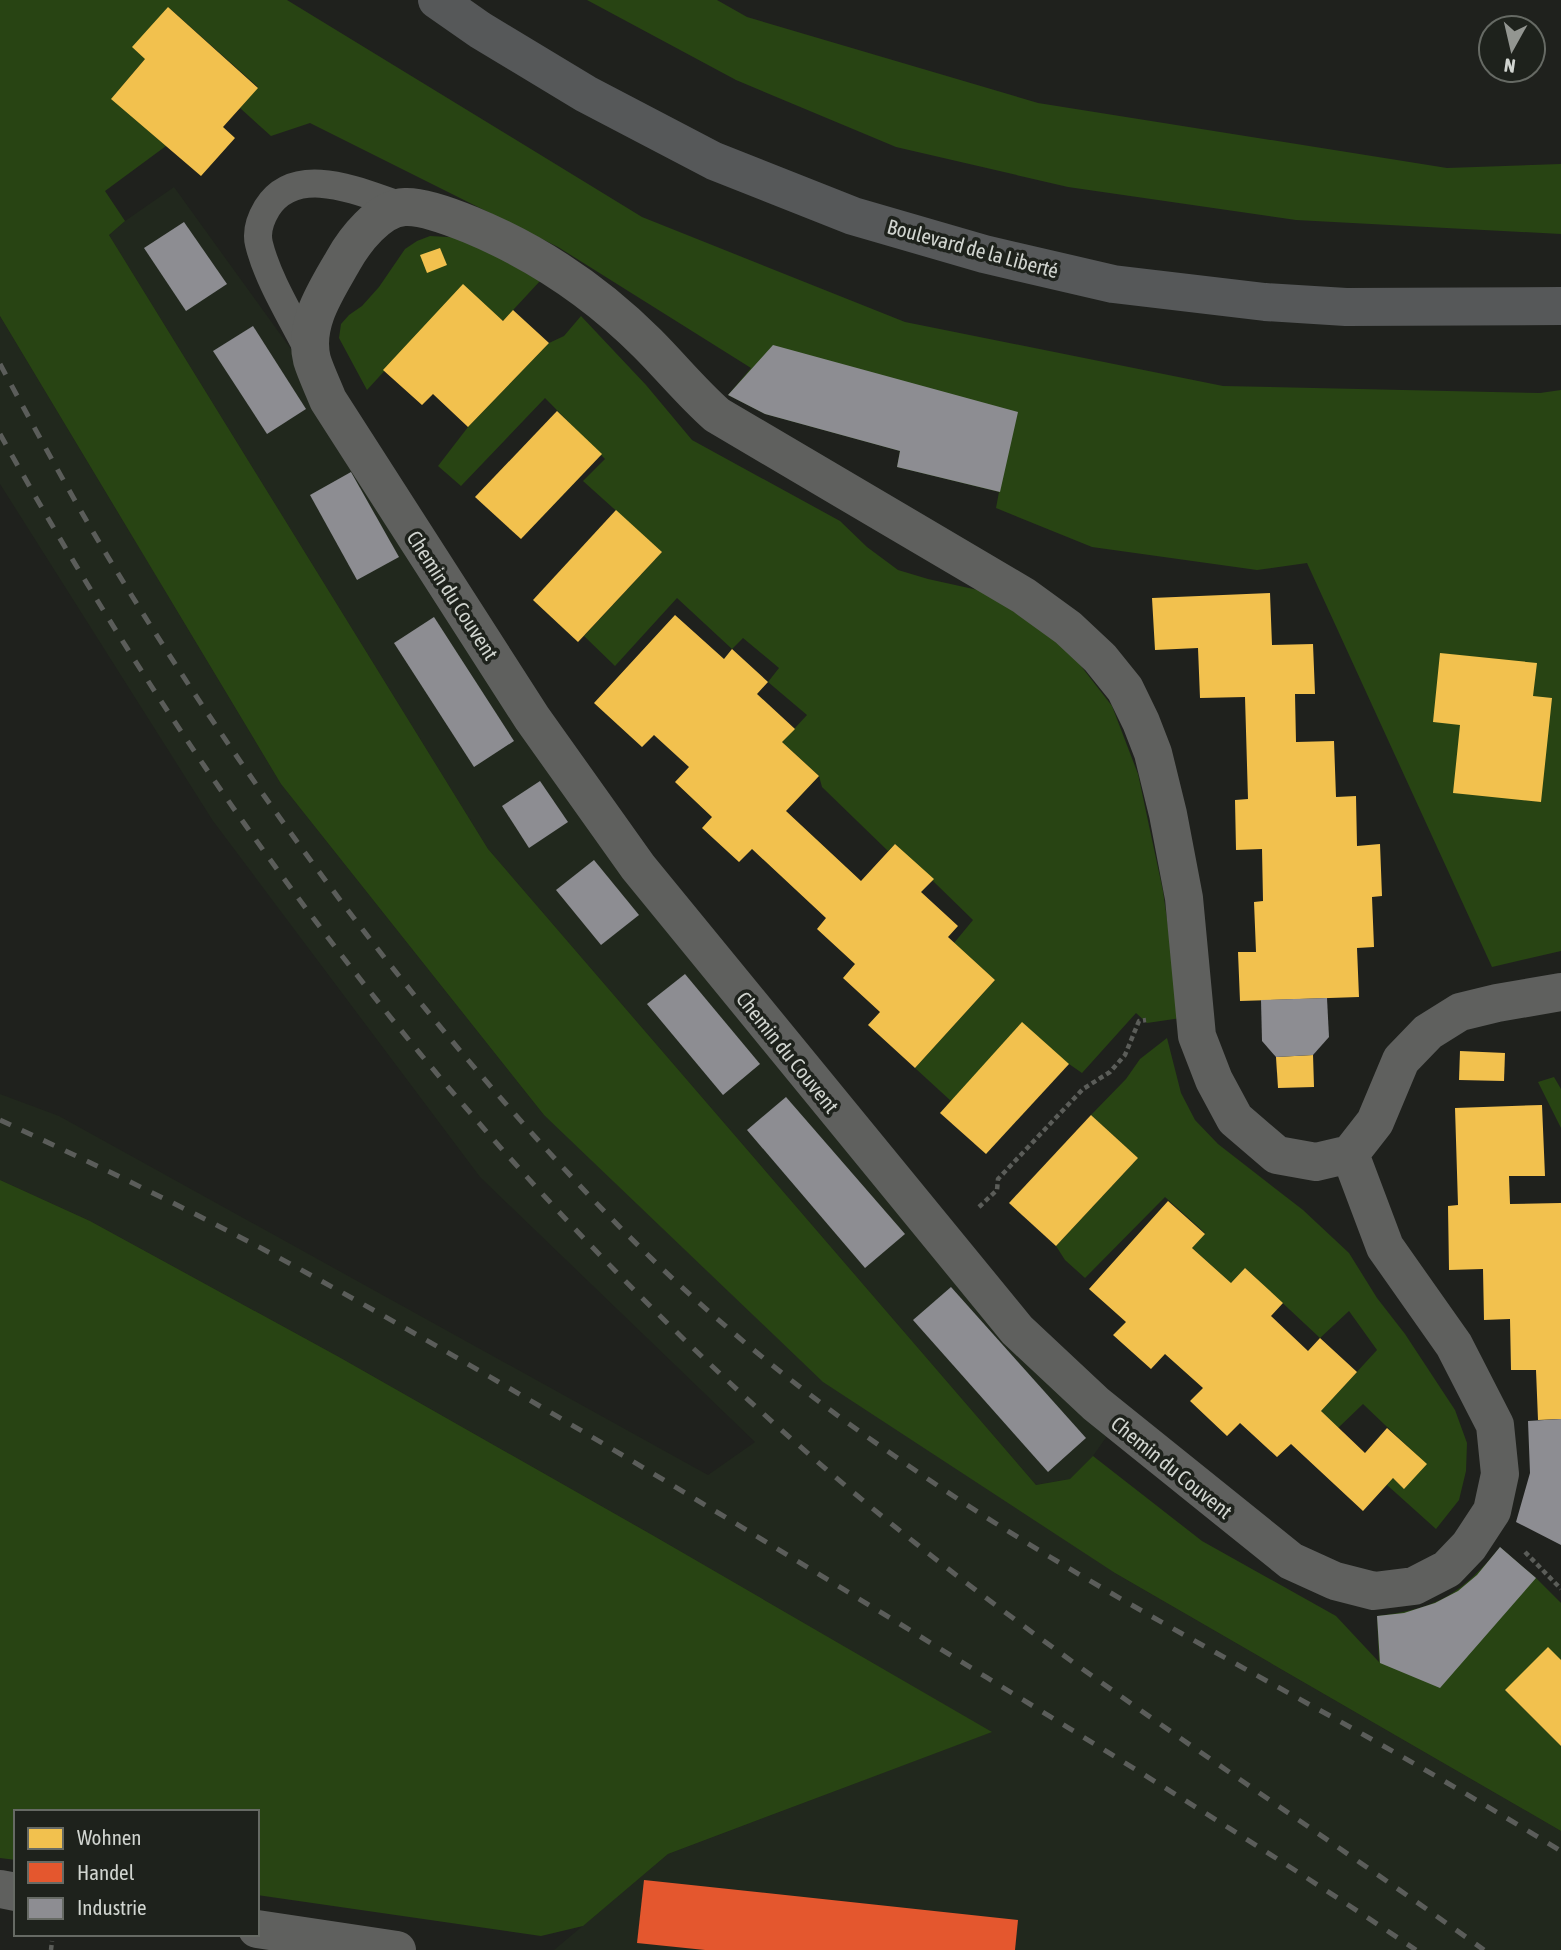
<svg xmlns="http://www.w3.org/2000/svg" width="1561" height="1950" font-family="'Asap Condensed',sans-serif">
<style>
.built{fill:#21281d}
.green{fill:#284413}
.homes{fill:#f2c14e}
.shops{fill:#e4572e}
.industry{fill:#8d8d92}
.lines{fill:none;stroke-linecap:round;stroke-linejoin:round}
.path{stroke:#5b5d59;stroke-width:4.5;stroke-dasharray:5 3.5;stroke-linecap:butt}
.lane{stroke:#5f605e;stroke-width:28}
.street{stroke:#5f605e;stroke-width:38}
.secondary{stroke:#5f605e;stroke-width:38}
.primary{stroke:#565859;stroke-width:38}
.rail{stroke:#5b5d5a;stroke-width:5;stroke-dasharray:12 12;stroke-linecap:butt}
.labels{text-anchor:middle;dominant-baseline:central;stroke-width:7;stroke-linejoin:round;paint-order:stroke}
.street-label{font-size:21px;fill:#d1d5d0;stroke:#1e221c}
</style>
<rect width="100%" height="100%" fill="#1f211d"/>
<g class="built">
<polygon points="174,187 296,356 540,756 1112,1429 1093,1456 1070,1479 1036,1485 488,849 109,235 125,221"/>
<polygon points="0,316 281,784 544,1115 1115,1573 1561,1831 1561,1950 554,1950 668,1854 991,1732 654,1536 339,1357 90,1221 0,1180 0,1094 59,1116 708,1475 755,1442 480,1177 213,821 0,484"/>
</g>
<g class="green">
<path d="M0,0H287L642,217L905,322L1223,386L1540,393L1561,390V951L1492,967L1307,563L1257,570L1092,547L996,508L999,492L897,467L900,451L765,414L728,395L751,368L558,247L310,123L271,136L240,108L258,87L168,7L145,59L112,98L166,146L105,191L125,221L109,235L488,849L1036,1485L1070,1479L1093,1456L1202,1541L1336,1616L1379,1662L1377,1616C1437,1609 1463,1593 1500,1547L1536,1578L1561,1603V1660L1505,1690L1561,1746V1831L1115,1573L823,1382L544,1115L281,784L0,316Z"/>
<polygon points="587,0 717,0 747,17 1038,103 1447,168 1561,164 1561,234 1296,220 1068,187 896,147 736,80"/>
<polygon points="430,236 465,238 540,281 503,321 463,285 367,390 339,338 341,324 349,315 362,306 379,287 405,249 417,241"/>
<polygon points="581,316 646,385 692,440 840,521 867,547 898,570 928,579 996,594 1067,648 1112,706 1138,774 1163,891 1181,1018 1147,1023 1136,1013 1082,1073 1069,1064 951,1101 915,1068 995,980 954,943 973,920 895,844 888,851 822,787 819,776 782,742 807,715 768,682 779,668 743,638 732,649 677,598 615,666 584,636 662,552 583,481 605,459 545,398 461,486 438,466 468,427 549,343 564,336"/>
<polygon points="1167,1038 1181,1093 1195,1120 1218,1144 1303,1210 1349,1253 1377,1298 1405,1334 1455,1410 1467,1443 1466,1471 1459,1500 1436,1529 1387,1485 1393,1478 1403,1488 1426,1464 1363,1404 1338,1428 1321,1411 1377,1350 1349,1311 1320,1338 1245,1268 1231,1283 1192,1248 1205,1233 1165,1197 1085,1278 1065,1260 1056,1246 1138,1158 1091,1115 1126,1079 1140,1059"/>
<polygon points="1554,1077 1561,1089 1561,1128 1538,1082"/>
<polygon points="0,1180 90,1221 339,1357 654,1536 992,1732 668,1854 583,1926 541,1936 257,1895 257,1812 16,1812 16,1860 0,1858"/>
</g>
<g class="homes">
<polygon points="168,7 258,88 223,127 235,138 201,176 111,99 145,59 132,47"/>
<polygon points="440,248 447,265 427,273 420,255"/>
<polygon points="463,284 503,321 513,310 549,343 468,427 433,394 422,405 383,370"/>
<polygon points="557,411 602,454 521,539 475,497"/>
<polygon points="616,510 662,552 578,642 533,600"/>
<polygon points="1270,593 1272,645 1313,644 1315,694 1295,694 1296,742 1334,741 1336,797 1356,796 1357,846 1380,844 1382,896 1372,897 1374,947 1357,948 1359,997 1240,1001 1238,952 1256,952 1254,902 1263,901 1262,849 1236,850 1235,800 1248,799 1245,697 1200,698 1198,648 1155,650 1152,598"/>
<polygon points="675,615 724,659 732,649 768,682 757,694 795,729 782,742 819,776 786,811 861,881 895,844 934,879 921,892 958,926 948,937 995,980 915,1068 868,1025 880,1012 843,978 855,964 817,929 826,918 752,849 739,862 702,828 712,817 675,782 689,767 654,735 642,747 594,703"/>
<polygon points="1440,653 1537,663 1533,696 1552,698 1541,802 1453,793 1460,725 1433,722"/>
<polygon points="1022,1022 1069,1064 986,1154 940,1113"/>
<polygon points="1460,1051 1505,1053 1504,1081 1459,1080"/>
<polygon points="1313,1055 1314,1087 1278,1088 1276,1057"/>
<polygon points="1542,1105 1545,1176 1509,1176 1510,1204 1561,1203 1561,1419 1538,1420 1536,1370 1511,1370 1510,1319 1484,1320 1483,1269 1449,1270 1448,1206 1458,1205 1455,1108"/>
<polygon points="1091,1115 1138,1158 1056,1246 1009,1203"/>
<polygon points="1168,1201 1205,1234 1192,1248 1231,1283 1245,1268 1283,1303 1271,1316 1308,1351 1320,1338 1357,1372 1321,1411 1365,1453 1387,1428 1427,1464 1404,1489 1393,1478 1363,1511 1291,1444 1277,1457 1240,1423 1227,1436 1190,1401 1203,1388 1165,1354 1151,1369 1113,1335 1126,1322 1089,1289"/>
<polygon points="1548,1647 1561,1660 1561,1746 1505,1690"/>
</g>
<polygon class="shops" points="644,1880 1018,1920 1015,1950 705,1950 637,1943"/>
<g class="industry">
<polygon points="184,222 227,284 186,311 144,248"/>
<polygon points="253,326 306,409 267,434 213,351"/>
<polygon points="773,345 1018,412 1000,492 897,467 900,451 765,414 728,395"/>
<polygon points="351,472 399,557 357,580 310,495"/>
<polygon points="434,617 514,741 474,767 394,643"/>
<polygon points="540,781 568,822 529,848 502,806"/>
<polygon points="594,860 639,915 601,945 556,890"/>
<polygon points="685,974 760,1064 723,1095 647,1004"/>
<polygon points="1327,998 1329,1037 1313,1055 1276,1057 1262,1041 1261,1000"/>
<polygon points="786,1097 905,1234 865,1268 747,1130"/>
<polygon points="951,1287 1086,1438 1048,1472 913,1320"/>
<polygon points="1561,1419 1561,1545 1516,1522 1530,1473 1528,1421"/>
<polygon points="1500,1547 1536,1578 1440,1688 1380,1663 1377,1616 1404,1613 1435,1603 1458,1591 1477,1575"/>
</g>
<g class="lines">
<g class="path">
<polyline points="979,1207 997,1190 998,1179 1083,1089 1110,1072 1125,1055 1139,1021 1146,1020"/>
<polyline points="1525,1552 1561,1589"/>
<polyline points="51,1950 52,1941"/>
</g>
<path class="lane" d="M311,356C294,321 268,281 259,244C256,232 261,218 267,208C297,161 363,194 405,207"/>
<path class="street" d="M1350,1154L1385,1247L1454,1345L1495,1425L1500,1474L1492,1511L1469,1546L1447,1569L1414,1586L1374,1591L1335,1581L1291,1561L1096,1404L1017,1330L638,867L532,718L328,400C323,387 316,373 312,360C303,324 326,291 343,261C354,241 379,208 405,207C423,206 454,218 471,225C536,252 597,293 647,343C671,367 692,393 717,415L1024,596L1068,628L1100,658L1125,689L1141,722L1153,753L1168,814L1184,898L1197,1036L1214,1080L1235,1119L1277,1155L1316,1162L1350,1154L1375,1122L1401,1060L1428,1032L1460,1012L1497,1003L1561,992"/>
<g class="secondary">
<polyline points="0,1889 16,1892"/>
<polyline points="257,1929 397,1950"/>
</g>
<polyline class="primary" points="437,0 480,30 586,94 714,161 853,216 984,254 1113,284 1265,302 1346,307 1561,306"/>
<g class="rail">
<path d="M0,364C35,429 70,494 108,557C215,733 335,903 468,1060C549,1155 634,1248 729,1329C782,1375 838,1417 896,1457C1034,1554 1184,1635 1332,1717C1409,1760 1486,1805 1561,1851"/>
<path d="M0,434C227,842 512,1209 872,1508C1066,1668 1280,1803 1484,1950"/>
<path d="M0,1120C92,1163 184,1207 274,1255C487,1371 693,1497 900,1624C1073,1731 1247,1836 1416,1950"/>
</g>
</g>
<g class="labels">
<g class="street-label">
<text transform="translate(973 248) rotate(15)">Boulevard de la Liberté</text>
<text transform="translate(453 595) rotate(57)">Chemin du Couvent</text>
<text transform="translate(788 1052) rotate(51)">Chemin du Couvent</text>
<text transform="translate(1172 1467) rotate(39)">Chemin du Couvent</text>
</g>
</g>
<rect x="14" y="1810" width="245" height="126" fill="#1e221c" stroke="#666a64" stroke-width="2"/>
<rect x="28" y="1828" width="35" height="21" fill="#f2c14e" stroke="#666a64" stroke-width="2"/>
<text x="77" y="1845" font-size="21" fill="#d1d5d0">Wohnen</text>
<rect x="28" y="1862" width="35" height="21" fill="#e4572e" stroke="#666a64" stroke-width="2"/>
<text x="77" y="1880" font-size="21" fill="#d1d5d0">Handel</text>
<rect x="28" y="1898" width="35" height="21" fill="#8d8d92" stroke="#666a64" stroke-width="2"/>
<text x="77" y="1915" font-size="21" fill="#d1d5d0">Industrie</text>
<g transform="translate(1512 49) rotate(188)"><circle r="33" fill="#1e221c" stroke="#666a64" stroke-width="2"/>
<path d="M0-5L12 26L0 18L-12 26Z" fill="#939691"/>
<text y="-10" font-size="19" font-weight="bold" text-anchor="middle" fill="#d1d5d0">N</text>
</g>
</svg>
